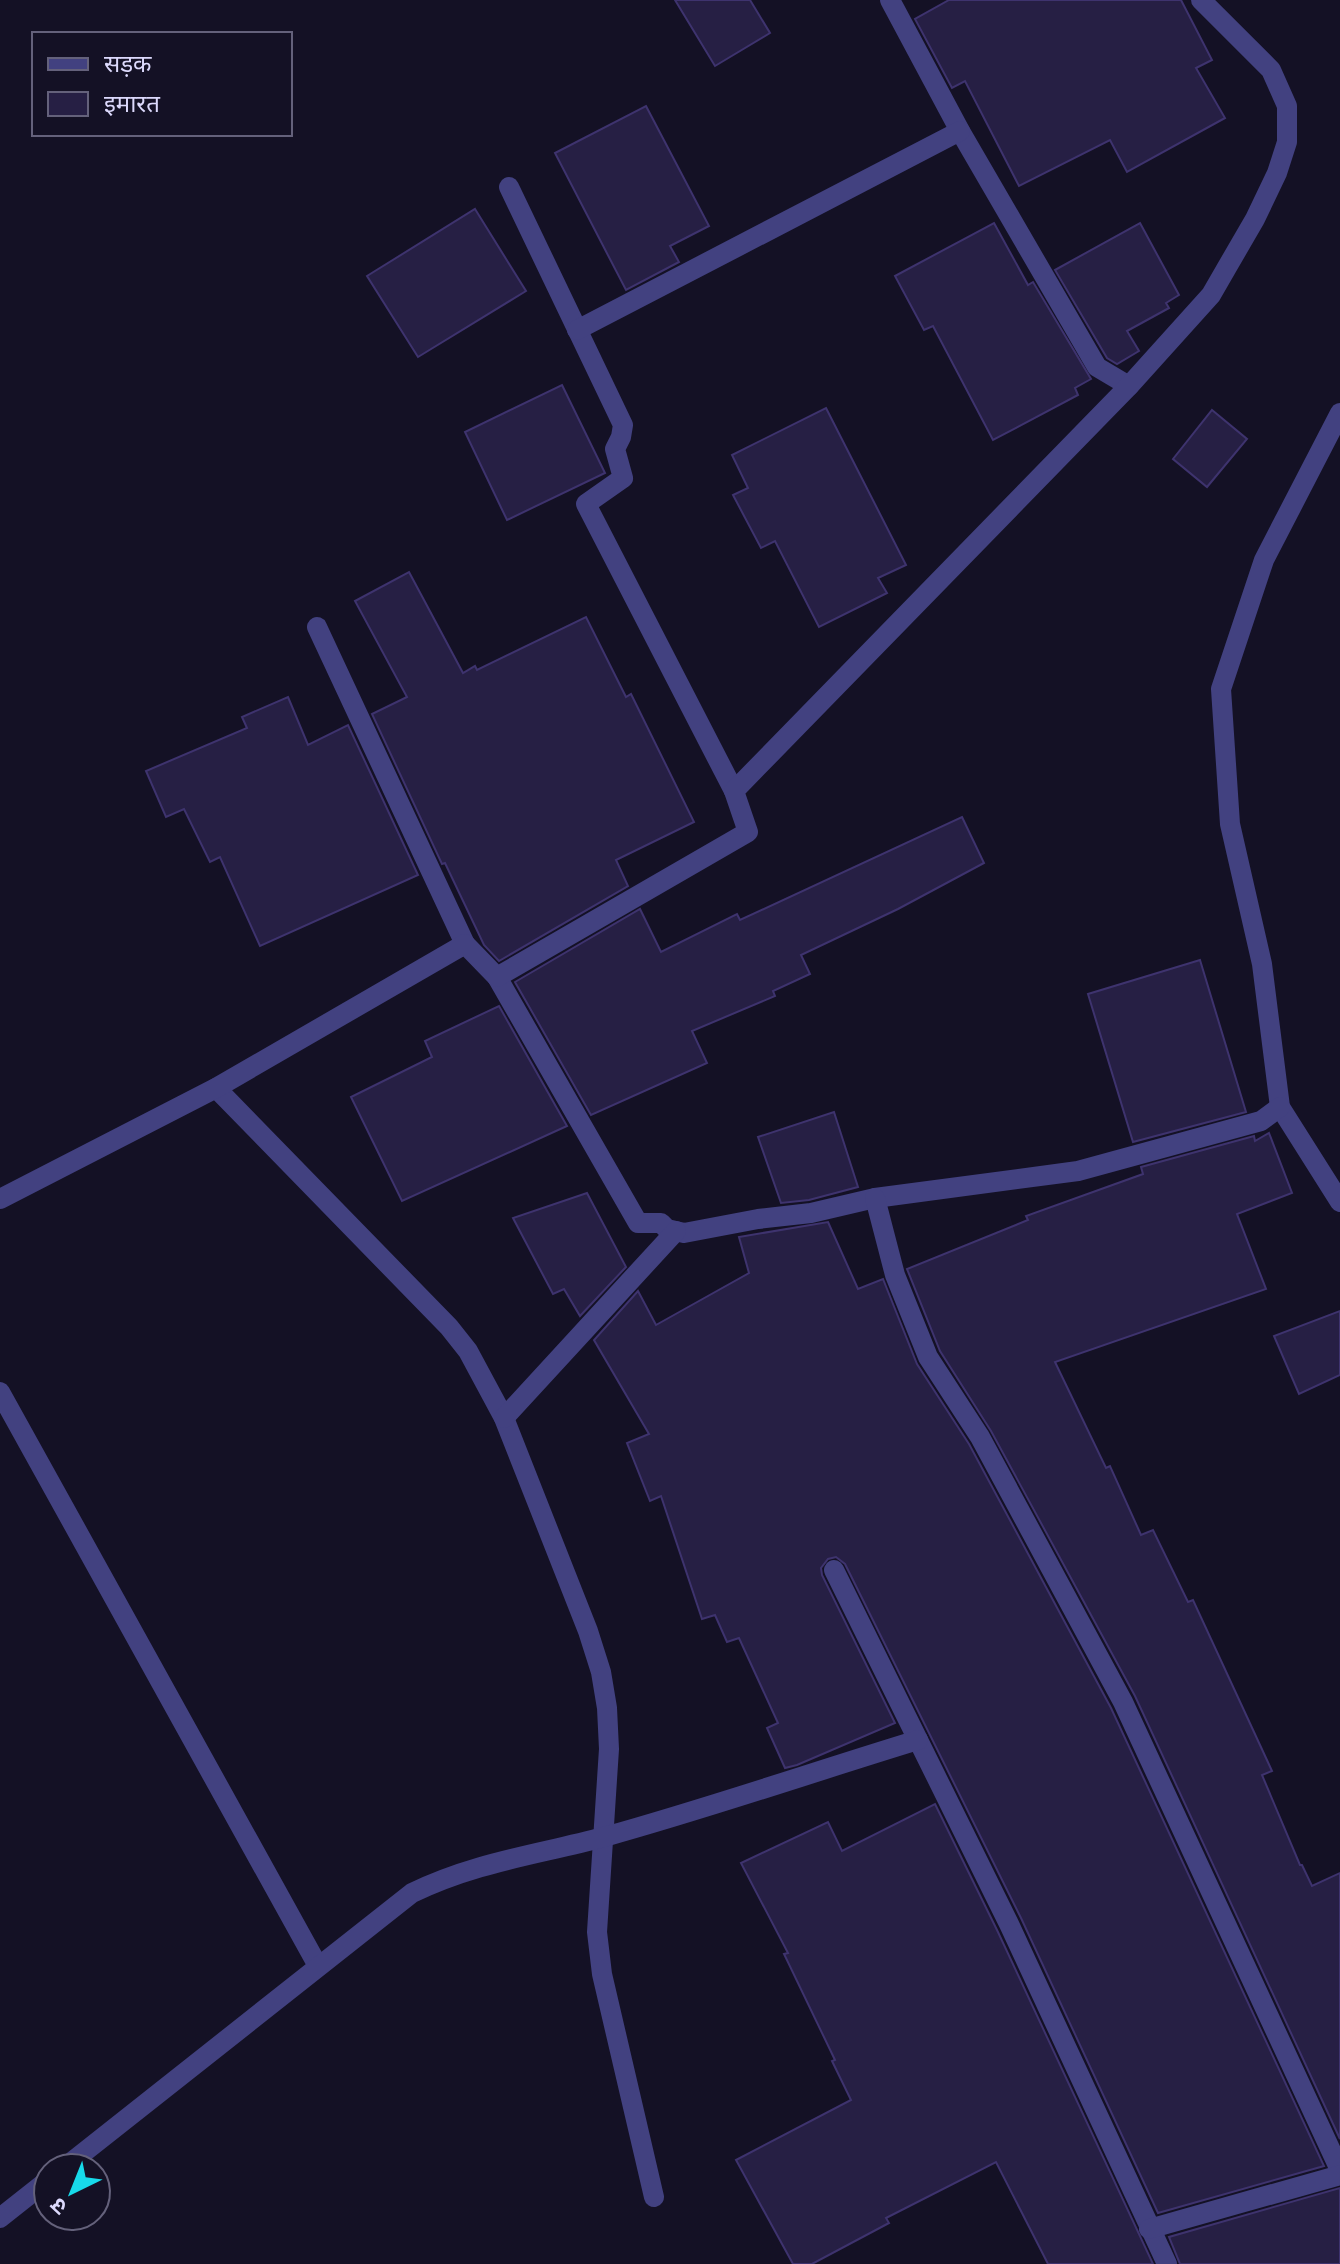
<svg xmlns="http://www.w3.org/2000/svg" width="1340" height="2264" font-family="Mulish,'Noto Sans Devanagari',sans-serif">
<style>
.building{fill:#261f44;stroke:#3e336e;stroke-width:2}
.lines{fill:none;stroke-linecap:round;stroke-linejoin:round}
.minor{stroke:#424180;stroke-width:20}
</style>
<rect width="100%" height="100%" fill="#141125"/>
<g class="building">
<polygon points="675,0 750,0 770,33 715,66"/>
<polygon points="949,0 1181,0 1212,60 1196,68 1225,118 1127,172 1110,140 1019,186 965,81 952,88 915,19"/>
<polygon points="646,106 709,226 670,246 679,262 626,290 555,153"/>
<polygon points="475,209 526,291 418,357 367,276"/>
<polygon points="994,223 1028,285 1033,282 1091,379 1075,388 1078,395 993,440 933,326 924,330 895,276"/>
<polygon points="1140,223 1179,295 1166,303 1169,308 1127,331 1139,351 1117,364 1107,358 1055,270"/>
<polygon points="562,385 605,473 507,520 465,432"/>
<polygon points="826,408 906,565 878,578 887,593 819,627 775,541 761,548 733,495 748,488 732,455"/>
<polygon points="1212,410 1247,439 1207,487 1173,459"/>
<polygon points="409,572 463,673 475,666 477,670 586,617 626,697 631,694 694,822 616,860 628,886 499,961 484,945 445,863 442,864 372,714 407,697 355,601"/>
<polygon points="288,697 308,745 348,725 418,875 260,946 220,857 210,862 184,809 166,817 146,771 247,728 242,717"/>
<polygon points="962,817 984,863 898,909 801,955 810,974 773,991 775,996 692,1031 707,1063 591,1115 515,982 640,909 661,952 737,914 740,920"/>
<polygon points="1200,960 1246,1112 1133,1142 1088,994"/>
<polygon points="499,1006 567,1126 402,1201 351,1097 432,1057 425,1041"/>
<polygon points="834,1112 858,1187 809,1200 781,1203 758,1137"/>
<polygon points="1269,1133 1292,1193 1237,1214 1266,1289 1055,1362 1106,1468 1110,1466 1141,1535 1153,1530 1188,1602 1193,1600 1272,1771 1262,1775 1300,1865 1302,1865 1312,1886 1340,1873 1340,2139 1135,1696 991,1431 940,1351 907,1269 1028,1220 1026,1216 1143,1174 1141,1167 1254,1136 1255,1141"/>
<polygon points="587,1193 626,1267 580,1316 564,1289 553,1294 513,1218"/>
<polygon points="828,1222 858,1289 883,1279 917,1364 969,1444 1111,1708 1324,2166 1158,2213 1021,1918 845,1564 836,1557 828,1559 821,1568 822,1575 895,1723 797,1765 785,1768 767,1728 778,1723 739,1638 727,1642 715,1615 702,1619 661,1496 650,1501 627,1443 649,1434 594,1340 638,1291 656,1325 749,1273 739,1237"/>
<polygon points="1340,1311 1340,1375 1299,1394 1274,1336"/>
<polygon points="935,1804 997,1930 1153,2264 1048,2264 996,2162 886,2218 889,2223 812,2264 793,2264 736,2160 851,2100 832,2061 835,2060 784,1954 788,1953 741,1863 828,1822 842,1851"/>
<polygon points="1340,2188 1340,2264 1180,2264 1169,2237"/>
</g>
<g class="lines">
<g class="minor">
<polyline points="890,0 960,131 1097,367 1129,386"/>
<polyline points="509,187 623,425 621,437 615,449 623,478 586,504 734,791"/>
<polyline points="577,330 960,131"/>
<polyline points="1340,413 1264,560 1221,689 1230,824 1262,964 1280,1107 1340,1202"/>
<polyline points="317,627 465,944"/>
<polyline points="497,977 638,1223 661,1223 667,1229 684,1233 758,1219 811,1213 875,1198 1078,1171 1261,1121 1280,1107"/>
<polyline points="216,1088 449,1327 468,1351 504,1418 588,1631 601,1672 607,1708 609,1749 597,1932 602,1974 654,2197"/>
<polyline points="875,1198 895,1275 928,1357 980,1437 1123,1702 1340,2170"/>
<polyline points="0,1199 216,1088 465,944 497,977 748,832 734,791 1129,386 1211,295 1226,269 1255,219 1277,173 1287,142 1287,106 1271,70 1201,0"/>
<polyline points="0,1392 318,1966"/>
<polyline points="504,1418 676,1231"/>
<polyline points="834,1570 1009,1924 1167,2264"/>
<path d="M64,2168L412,1893C476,1862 536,1855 604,1837C709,1808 813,1772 918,1740"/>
<polyline points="0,2218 48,2180"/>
<polyline points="1149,2229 1340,2175"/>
</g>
</g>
<rect x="32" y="32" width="260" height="104" fill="#141125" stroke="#64617b" stroke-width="2"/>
<rect x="48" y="58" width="40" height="12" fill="#424180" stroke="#64617b" stroke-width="2"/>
<text x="104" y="72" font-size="24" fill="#dcd9fc">सड़क</text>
<rect x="48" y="92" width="40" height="24" fill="#261f44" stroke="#64617b" stroke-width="2"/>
<text x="104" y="112" font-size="24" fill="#dcd9fc">इमारत</text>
<g transform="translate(72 2192) rotate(223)"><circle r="38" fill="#141125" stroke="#64617b" stroke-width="2"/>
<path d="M0-6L14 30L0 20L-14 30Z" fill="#17daea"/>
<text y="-12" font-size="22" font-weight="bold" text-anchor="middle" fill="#dcd9fc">उ</text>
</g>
</svg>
